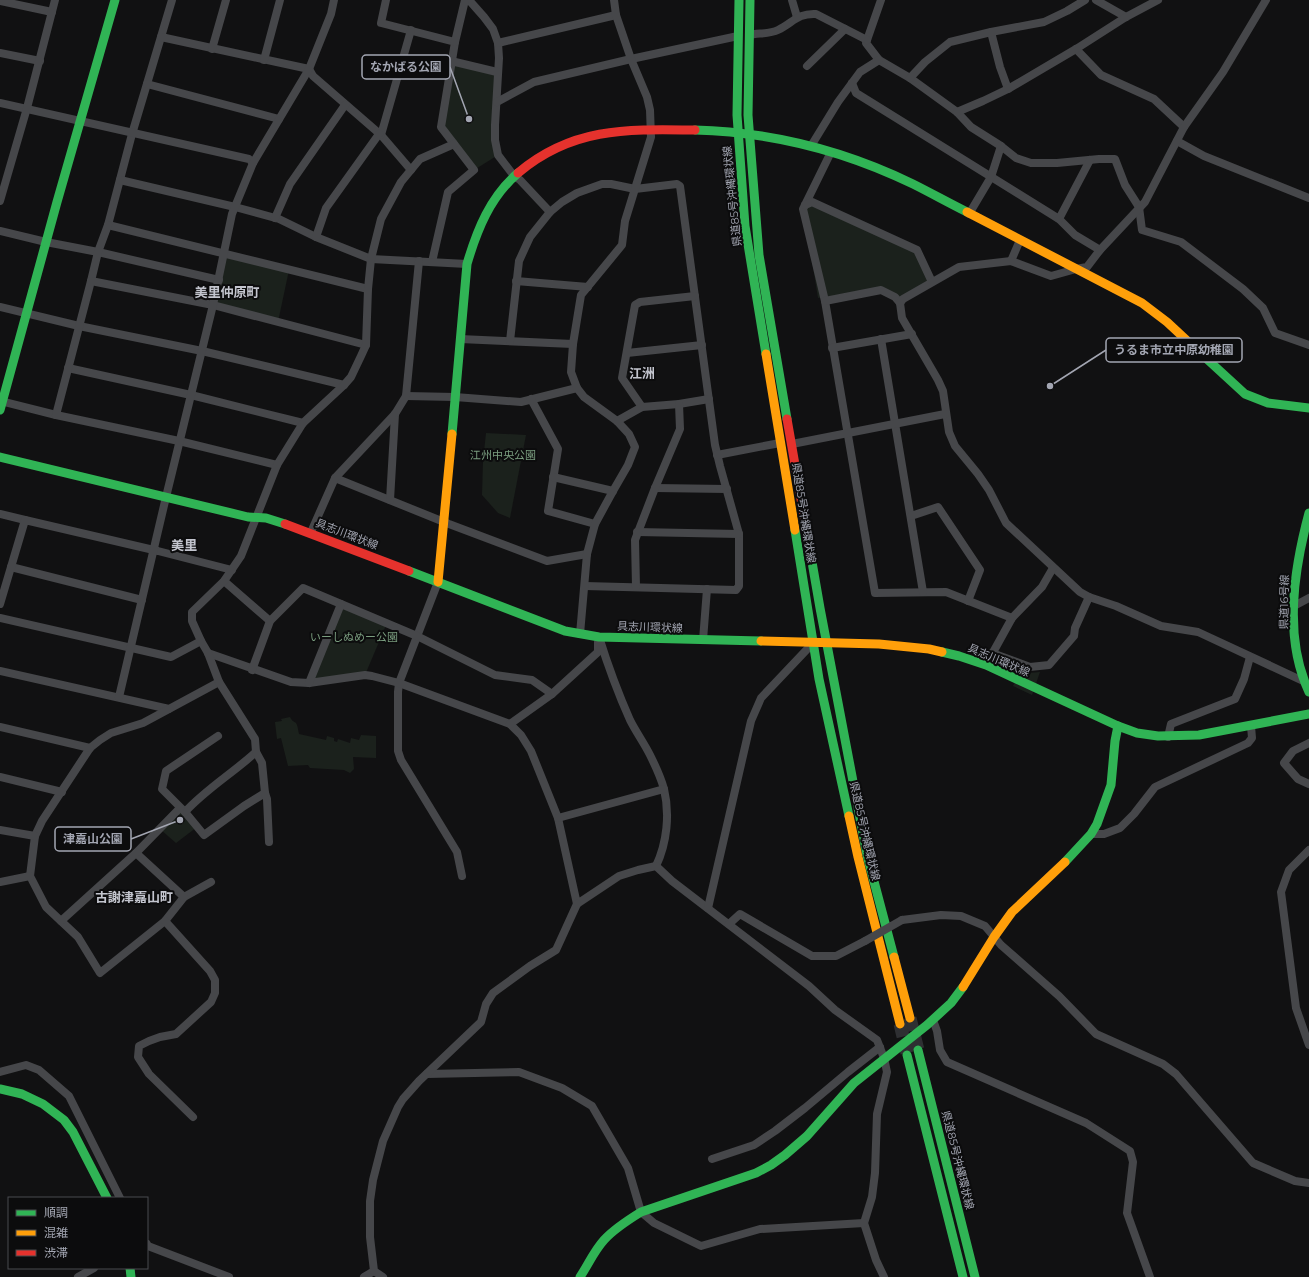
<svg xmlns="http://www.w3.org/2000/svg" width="1309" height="1277" font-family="Montserrat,'Noto Sans JP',sans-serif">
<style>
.green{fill:#1b211c}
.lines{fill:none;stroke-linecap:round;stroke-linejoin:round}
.primary-tunnel{stroke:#2e2f32;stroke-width:13;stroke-dasharray:13 6;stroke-linecap:butt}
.street{stroke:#46474a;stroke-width:8}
.fast{stroke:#30b455;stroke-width:9}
.slow{stroke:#ff9f0a;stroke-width:9}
.jam{stroke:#e5322d;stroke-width:9}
.street-bridge{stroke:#46474a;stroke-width:8}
.labels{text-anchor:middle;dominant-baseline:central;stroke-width:4;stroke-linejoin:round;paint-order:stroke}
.street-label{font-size:11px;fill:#a3a6b2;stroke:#0c0c0d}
.park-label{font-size:11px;fill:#7a9d7f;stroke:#0c0c0d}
.quarter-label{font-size:13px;font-weight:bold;fill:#c3c5ce;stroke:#0c0c0d}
.leader{fill:none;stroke:#a3a6b2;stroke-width:1.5}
.callout-dot{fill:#a3a6b2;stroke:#0c0c0d;stroke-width:1.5}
.callout{fill:#0c0c0d;stroke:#a3a6b2;stroke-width:1.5}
.callout-label{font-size:12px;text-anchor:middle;font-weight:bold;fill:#a3a6b2}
</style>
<rect width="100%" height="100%" fill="#111112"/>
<g class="green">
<polygon points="451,61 497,72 498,155 474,170 441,127"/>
<polygon points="812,202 918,252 932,283 900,302 881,291 818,298 809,243 804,205"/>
<polygon points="225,255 289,270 278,322 213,305"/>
<polygon points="486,433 526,435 510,518 498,513 482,495 483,461"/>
<polygon points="341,604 387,623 365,675 309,683"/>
<polygon points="1021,670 1028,673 1040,672 1032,695 1013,686"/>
<path d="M290,717C292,721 293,721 296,723C298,726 298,731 299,734L326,740L327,736L334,738V741L337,742L338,739L350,743L351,738L359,740L361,735L376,736V758L353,757L354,769L350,773L344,770L310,768L308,765L288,766L281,738L277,739L275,722L282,721L281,719Z"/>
<polygon points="180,808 197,827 176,843 160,829"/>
</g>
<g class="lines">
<g class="primary-tunnel">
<polyline points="910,1018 918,1050"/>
<polyline points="900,1024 907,1053"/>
</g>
<g class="street">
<polyline points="172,0 132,134 108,225 368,289"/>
<polyline points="386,0 381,23 455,42 441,127 474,170 448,192 432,262"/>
<polyline points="469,0 484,17 493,29 498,43 499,58 495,125 495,140 498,155 514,176 520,180 550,212"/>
<polyline points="792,0 797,17"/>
<polyline points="881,0 866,43 879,60 910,78 957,112 971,127 1001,146 1016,158 1031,163 1057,163 1099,159 1115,159 1125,185 1139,207 1142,230 1181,242 1243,289 1263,308 1275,333 1309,345"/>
<polyline points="1096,0 1126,17"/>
<polyline points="0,1 52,12"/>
<polyline points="991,32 1000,67 1008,89"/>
<path d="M749,35C758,33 770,34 778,30C793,23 797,13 816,14L867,40"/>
<polyline points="161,37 309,69 313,76 381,135 411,170"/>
<polyline points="455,42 465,0"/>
<polyline points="498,43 616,15"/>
<polyline points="212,49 226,0"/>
<polyline points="1076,49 1101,75 1154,99 1184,127"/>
<polyline points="0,53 40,61"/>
<polyline points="264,60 280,0"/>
<polyline points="451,61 497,72"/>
<polyline points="807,66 845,29"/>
<polyline points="910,78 925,62 950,42 991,32 1044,22 1067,11 1085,0"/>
<polyline points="852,83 856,93 1059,219 1075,235 1100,250"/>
<polyline points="147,84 279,119"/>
<polyline points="497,102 534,82 631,59 738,36"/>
<polyline points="0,103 249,159 253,163"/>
<polyline points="957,112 983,101 1008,89 1076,49 1126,17 1158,0"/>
<polyline points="381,135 411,30"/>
<polyline points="1177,141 1204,156 1309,198"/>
<polyline points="811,146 838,102 860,72 879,60"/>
<polyline points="831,152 803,209 825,301 875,593 946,592 1012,618"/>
<polyline points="120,180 235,207 279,219 316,237 371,259 467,264"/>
<polyline points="0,201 27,108 55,0"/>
<polyline points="805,205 812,202 917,250 932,282"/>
<polyline points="969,214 991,177 1001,146"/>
<polyline points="275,218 290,184 345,105"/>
<polyline points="1059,219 1090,160"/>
<polyline points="0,231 46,242 98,252 219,280"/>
<polyline points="316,237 326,208 379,134"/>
<polyline points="1011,261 1020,240"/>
<polyline points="91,281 98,252 108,225"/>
<polyline points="516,281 588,287"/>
<polyline points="825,301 881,290 895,297 900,303 902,318 938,380 943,391 949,432 955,446 978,474 989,490 1006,523 1080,592 1089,597 1116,606 1161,626 1198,632 1303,681"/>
<polyline points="900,303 903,299 959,267 1011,261 1051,276 1076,269 1087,267 1100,250 1145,202 1184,127 1223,72 1266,0"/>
<polyline points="0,307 79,326 202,351 344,385"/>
<polyline points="460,339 573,344"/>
<polyline points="881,339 923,592"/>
<polyline points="510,341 519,261 530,237 550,212 562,202 577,193 602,184 611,184 635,189 677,184 680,186 715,445 720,466 739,534 739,586 736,590 585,586"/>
<polyline points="832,348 912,334"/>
<polyline points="627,353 702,345"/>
<polyline points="68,368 191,395 303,423"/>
<polyline points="406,396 455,397 521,402 577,388"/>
<polyline points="531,399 558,449 548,511 595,524"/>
<polyline points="0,401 56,415"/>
<polyline points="642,407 622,378 635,305 640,302 695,296"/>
<polyline points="617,421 642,407 679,404 709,399"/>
<polyline points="792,444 945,414"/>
<polyline points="717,455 780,443"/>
<polyline points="277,465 179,441 56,415 91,281 213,305 366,345"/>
<polyline points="553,477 613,491"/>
<polyline points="335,478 449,524 547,561 587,554"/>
<polyline points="655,488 727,489"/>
<polyline points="390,500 395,414"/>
<polyline points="0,514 25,520"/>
<polyline points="911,516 938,507 980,570 968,601"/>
<polyline points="311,532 335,478 395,414 406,396 419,261"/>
<polyline points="637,532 739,534"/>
<polyline points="11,567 142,600"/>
<polyline points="224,581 270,621"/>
<polyline points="438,582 399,683 398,692 398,751 401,760 457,852 462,876"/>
<polyline points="636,587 635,540 655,488 680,429 679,404"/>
<polyline points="0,604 25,520 158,551 232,570"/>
<polyline points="1294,606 1309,598"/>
<polyline points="0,618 171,657 201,641"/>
<polyline points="580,634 587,554 595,524 613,491 628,465 635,447 629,434 617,421 584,397 577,388 571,372 573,344 581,295 622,245 625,221 651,137 650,110 647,97 631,59 616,15 614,0"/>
<path d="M599,637C608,666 618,693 630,720C636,732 644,743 650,755C655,765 661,778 664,789C670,814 667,843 656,866"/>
<polyline points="703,640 707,589"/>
<polyline points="208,653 291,682 309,683 365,675 372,676 399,683 510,724 521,735 531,751 558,818 577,904 619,876 638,870 656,866 672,881 809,986 835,1010 877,1040 884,1058 887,1072 877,1114 875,1173 872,1197 864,1223 876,1260 884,1277"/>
<polyline points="992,653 1030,667 1049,665 1074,636 1075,628 1089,597"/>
<polyline points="986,665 1012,618 1042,587 1053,568"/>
<polyline points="252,670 270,621 303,588 417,636 495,675 532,680 552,694"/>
<polyline points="0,671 169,709 219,682"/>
<polyline points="309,683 341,604"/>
<polyline points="119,697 166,497 213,305 232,214 253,163 309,69 331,14 334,0"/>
<polyline points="169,709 143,723 111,733 100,740 90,748 42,821 35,836 30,876 46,907 78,937 100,973 165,921 184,897 211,882"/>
<polyline points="510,724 552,694 598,652 598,642"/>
<polyline points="0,727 90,748"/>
<polyline points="218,736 166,771 162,789 185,812 204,835 244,806 265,793"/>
<polyline points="1168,737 1171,724 1235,699 1244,679 1250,657"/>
<polyline points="1309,743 1293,751 1284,763 1298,779 1309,784"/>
<polyline points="0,777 62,792"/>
<path d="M185,812C206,789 233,773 256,752"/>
<polyline points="558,818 664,789"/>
<polyline points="0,830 35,836"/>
<polyline points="1091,834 1104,834 1120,828 1134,814 1155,787 1248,743 1252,738 1251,726"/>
<polyline points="269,842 267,799 265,793 262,763 256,752 255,739 219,682 208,653 201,641 192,621 192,612 224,581 241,556 277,465 303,423 344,385 351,377 361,356 366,345 368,289 371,259 381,219 401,182 420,159 454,144"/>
<polyline points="1309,850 1289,870 1281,892 1296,1008 1309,1045"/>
<polyline points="136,853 184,897"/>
<polyline points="0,882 30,876"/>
<polyline points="708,908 751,721 761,698 813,643"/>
<polyline points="902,920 941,915 961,916 985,926 1001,945 1059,996 1096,1034 1163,1064 1176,1074 1253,1163 1295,1181 1309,1183"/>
<polyline points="61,921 136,853 180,808"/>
<polyline points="165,921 210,971 215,980 215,993 211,1002 176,1034 160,1037 149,1041 139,1046 138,1057 149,1074 193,1117"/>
<polyline points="729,924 740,914 812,956 836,956 865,941"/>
<polyline points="933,1020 937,1031 940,1050 947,1062 1086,1123 1130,1151 1133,1162 1127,1213 1150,1277"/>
<polyline points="0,1072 26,1065 39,1070 69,1096 120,1198"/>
<polyline points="427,1074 519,1072 562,1088 592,1106 628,1168 641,1212 654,1223 701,1246 760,1229 864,1223"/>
<polyline points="712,1159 754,1145 775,1131 805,1108 848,1072 880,1047"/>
<polyline points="147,1244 148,1246 229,1277"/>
<polyline points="78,1277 94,1268"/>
<polyline points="364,1277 374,1271"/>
<polyline points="383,1277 374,1271 370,1237 370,1201 373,1180 383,1141 398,1107 403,1099 419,1081 481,1022 486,1004 493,993 530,966 556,950 577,904"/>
</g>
<g class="fast">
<polyline points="739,0 737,115 745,226 766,354"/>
<polyline points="750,0 748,115 759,255 787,419"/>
<path d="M695,130C771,132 845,151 913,184C931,193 949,203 967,212"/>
<polyline points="1196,349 1245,394 1268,403 1309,408"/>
<polyline points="0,410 57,202 115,0"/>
<path d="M452,434L467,264C477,230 490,197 518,173"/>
<polyline points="0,457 248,517 266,518 285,524"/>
<path d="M1309,513C1294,569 1283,637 1309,692"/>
<polyline points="804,516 820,608 867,855 894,957"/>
<polyline points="795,530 819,679 849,816"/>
<polyline points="409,571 565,631 599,637 761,641"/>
<polyline points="942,652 959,656 986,665 1118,726 1137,733 1158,736 1199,735 1309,714"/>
<polyline points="1065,862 1091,834 1097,824 1111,785 1115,741 1118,726"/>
<polyline points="918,1050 975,1277"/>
<polyline points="907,1055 963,1277"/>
<polyline points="0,1089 22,1094 43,1104 64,1120 73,1132 107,1198"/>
<polyline points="130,1268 131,1277"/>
<path d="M580,1277C588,1265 594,1251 604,1240C614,1229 628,1220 641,1212L756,1173L771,1165L785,1155L807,1136L854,1083L927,1025L951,1003L963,987"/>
</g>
<g class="slow">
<polyline points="967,212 1142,303 1167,322 1196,349"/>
<polyline points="766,354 795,530"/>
<polyline points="438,582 452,434"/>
<polyline points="761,641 879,644 929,649 942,652"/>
<polyline points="849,816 858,857 900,1024"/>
<polyline points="894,957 910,1018"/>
<polyline points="963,987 994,937 1012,912 1065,862"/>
</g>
<g class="jam">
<path d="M518,173C572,127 628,129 695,130"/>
<polyline points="787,419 804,516"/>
<polyline points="285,524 409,571"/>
</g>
<polyline class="street-bridge" points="865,941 902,920"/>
</g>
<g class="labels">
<g class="street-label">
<text transform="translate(732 196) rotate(-96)">県道85号沖縄環状線</text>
<text transform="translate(804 513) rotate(81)">県道85号沖縄環状線</text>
<text transform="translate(347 534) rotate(21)">具志川環状線</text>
<text transform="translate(1284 602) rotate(-89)">県道16号線</text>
<text transform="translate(650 627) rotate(2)">具志川環状線</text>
<text transform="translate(999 660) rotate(23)">具志川環状線</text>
<text transform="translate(865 831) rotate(77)">県道85号沖縄環状線</text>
<text transform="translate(958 1160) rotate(76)">県道85号沖縄環状線</text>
</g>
<g class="park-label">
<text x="503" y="455">江州中央公園</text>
<text x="354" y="637">いーしぬめー公園</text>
</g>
<g class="quarter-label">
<text x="227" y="292">美里仲原町</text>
<text x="642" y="373">江洲</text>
<text x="184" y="545">美里</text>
<text x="134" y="897">古謝津嘉山町</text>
</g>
</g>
<path class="leader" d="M469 119L450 67M1050 386L1106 350M180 820L131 839"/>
<g class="callout-dot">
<circle cx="469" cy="119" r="4"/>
<circle cx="1050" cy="386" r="4"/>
<circle cx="180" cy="820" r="4"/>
</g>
<g class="callout">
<rect x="362" y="55" width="88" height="24" rx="4"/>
<rect x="1106" y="338" width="136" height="24" rx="4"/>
<rect x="55" y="827" width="76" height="24" rx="4"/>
</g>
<g class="callout-label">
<text x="406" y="71">なかばる公園</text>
<text x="1174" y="354">うるま市立中原幼稚園</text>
<text x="93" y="843">津嘉山公園</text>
</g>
<rect x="8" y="1197" width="140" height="72" fill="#0c0c0d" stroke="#484a4f"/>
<rect x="16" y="1210" width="20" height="6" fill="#30b455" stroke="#484a4f"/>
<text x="44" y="1217" font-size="12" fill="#a3a6b2">順調</text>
<rect x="16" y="1230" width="20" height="6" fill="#ff9f0a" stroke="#484a4f"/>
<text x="44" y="1237" font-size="12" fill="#a3a6b2">混雑</text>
<rect x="16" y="1250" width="20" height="6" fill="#e5322d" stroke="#484a4f"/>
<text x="44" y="1257" font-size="12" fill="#a3a6b2">渋滞</text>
</svg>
